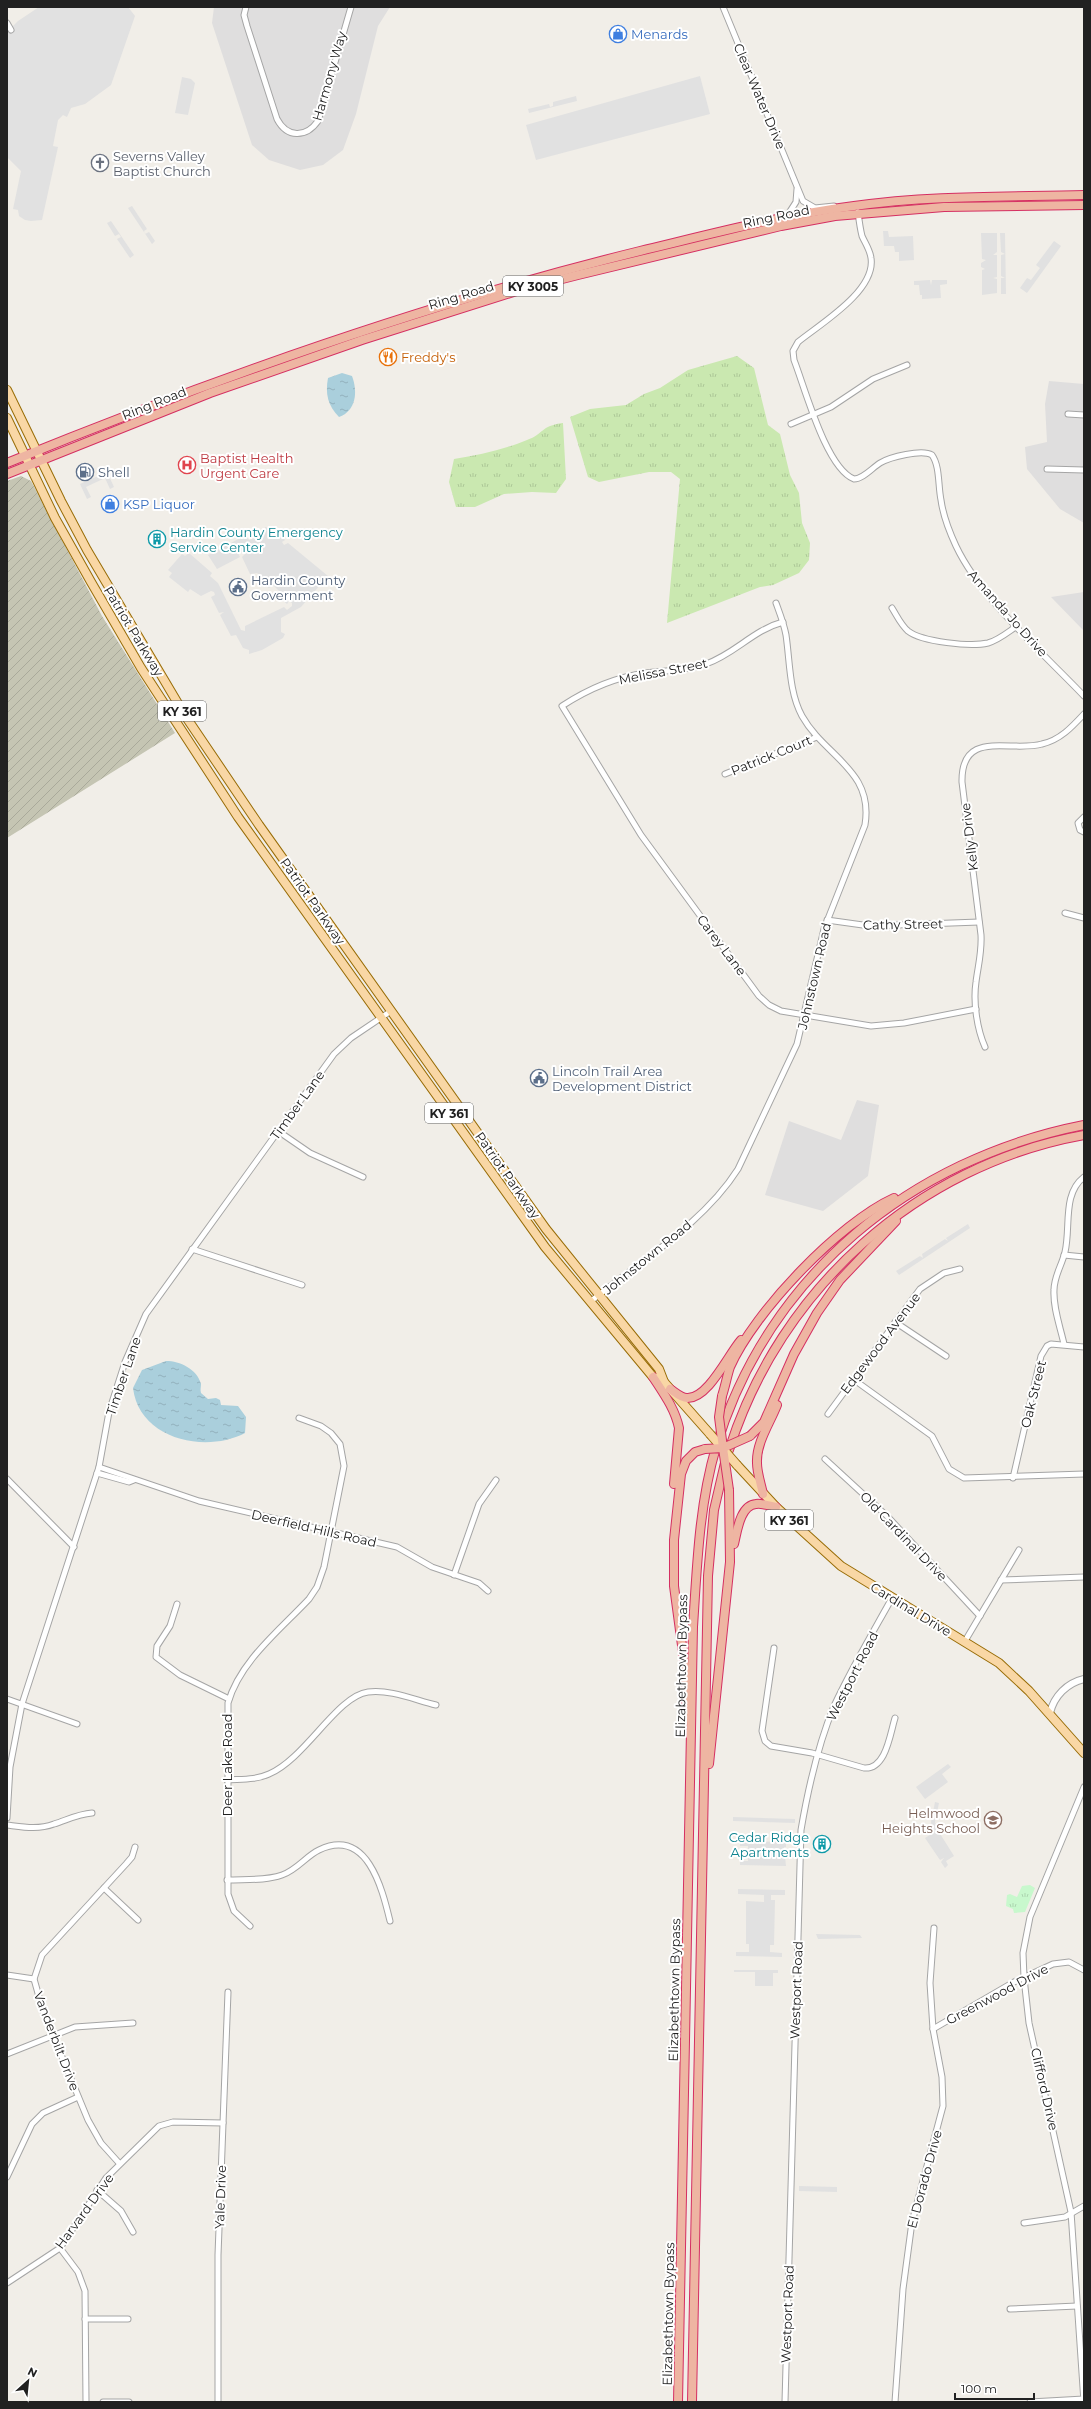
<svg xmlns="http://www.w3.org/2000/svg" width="1091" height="2409" font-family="Montserrat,sans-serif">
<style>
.residential{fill:#dfdede}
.construction{fill:url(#construction-furrows)}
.grass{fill:url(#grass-tufts)}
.park{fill:url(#park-tufts)}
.parking{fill:#e1e1e1}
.water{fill:url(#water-ripples)}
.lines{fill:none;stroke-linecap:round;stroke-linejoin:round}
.minor-casing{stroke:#a5a5a5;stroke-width:7}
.tertiary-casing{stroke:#a5a5a5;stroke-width:8}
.primary-casing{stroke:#986c06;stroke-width:10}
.trunk-casing{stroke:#d52f62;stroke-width:10}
.minor{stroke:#fff;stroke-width:5}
.tertiary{stroke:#fff;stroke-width:6}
.primary{stroke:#f9d7a5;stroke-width:8}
.trunk{stroke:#eeb5a2;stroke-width:8}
.primary-bridge-casing{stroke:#986c06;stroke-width:10;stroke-linecap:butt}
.trunk-bridge-casing{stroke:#d52f62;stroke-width:10;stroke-linecap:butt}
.primary-bridge{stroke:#f9d7a5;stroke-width:8}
.trunk-bridge{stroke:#eeb5a2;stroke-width:8}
.labels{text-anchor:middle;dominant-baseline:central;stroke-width:4;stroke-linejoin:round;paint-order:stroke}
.shield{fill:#fff;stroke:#646464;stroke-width:1}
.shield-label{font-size:12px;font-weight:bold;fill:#212121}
.shop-label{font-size:13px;fill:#366cbe;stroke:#fff;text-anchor:start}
.street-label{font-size:13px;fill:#212121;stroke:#fff}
.worship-label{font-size:13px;fill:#5b616d;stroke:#fff;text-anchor:start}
.food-label{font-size:13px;fill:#c56008;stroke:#fff;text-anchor:start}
.health-label{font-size:13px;fill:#be3a42;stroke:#fff;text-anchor:start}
.service-label{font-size:13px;fill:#4e5e75;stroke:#fff;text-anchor:start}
.culture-label{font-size:13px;fill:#0d838f;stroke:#fff;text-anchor:start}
.education-label{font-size:13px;fill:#785e54;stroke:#fff;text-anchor:end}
</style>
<defs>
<pattern id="construction-furrows" width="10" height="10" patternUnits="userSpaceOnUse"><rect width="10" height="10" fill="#c5c5b3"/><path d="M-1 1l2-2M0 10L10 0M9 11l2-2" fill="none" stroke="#a9a99a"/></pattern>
<pattern id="grass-tufts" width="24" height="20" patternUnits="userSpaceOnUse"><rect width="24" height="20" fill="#cae8b0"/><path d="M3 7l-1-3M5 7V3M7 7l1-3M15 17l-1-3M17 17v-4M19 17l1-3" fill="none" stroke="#adc797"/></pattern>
<pattern id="park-tufts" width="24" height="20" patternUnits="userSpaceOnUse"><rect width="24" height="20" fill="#c8f8cd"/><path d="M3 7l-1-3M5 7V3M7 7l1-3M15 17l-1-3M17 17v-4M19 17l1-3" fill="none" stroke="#acd4b0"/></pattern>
<pattern id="water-ripples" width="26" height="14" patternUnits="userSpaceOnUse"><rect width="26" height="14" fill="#aacfdc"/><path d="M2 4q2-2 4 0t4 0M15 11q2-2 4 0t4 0" fill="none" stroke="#92b1bc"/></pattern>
</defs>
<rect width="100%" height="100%" fill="#f1eee8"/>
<g class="residential">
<polygon points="214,7 390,7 378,26 356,114 343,150 323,165 300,170 269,160 252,145 212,23"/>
<polygon points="1049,381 1084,384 1084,523 1060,509 1027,469 1025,447 1047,442 1045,404"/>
<polygon points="1084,592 1084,631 1051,597"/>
<polygon points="857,1100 879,1105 868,1176 823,1211 765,1195 789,1121 841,1140"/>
</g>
<polygon class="construction" points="21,476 31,481 102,616 175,733 7,838 7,481"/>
<g class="grass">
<polygon points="737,356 754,368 768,425 780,434 790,475 799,493 802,523 810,543 809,560 799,573 773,585 760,587 667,623 680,479 671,472 649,472 599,482 588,477 570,417 590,409 626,405 644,394 660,388 688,370"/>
<path d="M563,423L566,479L556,493L532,492L504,494L475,507H456L449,482L454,459C479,455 503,450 527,440C544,434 540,426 563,423Z"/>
</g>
<polygon class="park" points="1030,1885 1035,1888 1025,1912 1014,1913 1013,1909 1006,1906 1007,1895 1010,1894 1017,1897 1022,1886"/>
<g class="parking">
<polygon points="39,7 128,7 135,16 111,85 85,104 71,108 67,117 63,115 58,120 53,146 58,147 42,220 31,221 25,220 19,216 18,210 13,209 21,171 7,157 7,32 18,21"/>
<polygon points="700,76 710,114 536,160 526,125"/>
<polygon points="182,77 191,79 195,83 188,115 175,113"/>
<polygon points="576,96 577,101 529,113 528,109 549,104 550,107 553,106 553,102"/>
<polygon points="132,206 147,229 144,231 145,234 149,232 155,241 152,244 128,208"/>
<polygon points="111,221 134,255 130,258 117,239 121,237 119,234 115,236 107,223"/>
<polygon points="883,231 888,231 889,237 913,236 914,260 899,261 899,252 895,252 894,246 884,246"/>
<polygon points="981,233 997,233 997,252 993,255 997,255 997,277 993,278 997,279 997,293 982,295 982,270 985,269 981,267 981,263 986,260 982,259"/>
<polygon points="1000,233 1005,233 1006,294 1001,294 1001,278 1005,278 1001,276 1001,255 1005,254 1001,252"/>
<polygon points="1054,241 1061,246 1027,293 1020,288 1027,278 1031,280 1040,268 1036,265"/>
<polygon points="930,280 931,285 932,280 947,280 947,284 940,285 941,298 922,299 922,295 920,295 919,285 914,285 914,281"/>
<polygon points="107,472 114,487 110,489 105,478 86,487 91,497 87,499 80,484"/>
<polygon points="265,527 278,530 285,540 282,542 284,545 288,543 328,576 301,607 281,618 281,632 285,634 283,638 262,650 249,654 249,650 243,648 236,635 231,636 220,615 224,612 219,613 211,597 215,595 214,592 211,591 201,596 190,589 188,592 169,577 172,573 168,570 182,554 185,556 189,553 212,573 210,576 218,583 241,630 245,631 245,626 284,607 287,610 292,606 292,603 289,601 287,604 278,596 281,593 273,585 269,588 265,585 268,581 257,573 250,574 242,557 245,554 243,552 238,553 240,557 217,569 208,555 246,535 249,540 252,539 251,532 257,530 263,533 265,531"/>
<polygon points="968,1224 970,1228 899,1275 896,1271 920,1256 923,1258 922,1254 945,1239 948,1241 946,1238"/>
<polygon points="948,1764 951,1767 942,1774 948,1782 925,1799 916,1787"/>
<polygon points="935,1802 939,1803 935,1822 937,1829 954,1856 946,1861 948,1865 945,1868 941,1862 944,1858 940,1860 925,1838 933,1833 931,1822"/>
<polygon points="733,1817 795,1819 795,1823 733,1821"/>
<polygon points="740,1841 786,1842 786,1847 784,1847 786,1866 740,1865 740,1861 748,1861 748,1846 740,1846"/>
<polygon points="738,1889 785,1890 785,1895 771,1895 771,1900 775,1900 774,1945 770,1945 770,1952 782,1953 782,1957 736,1956 736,1952 749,1952 749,1944 746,1944 746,1901 764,1902 764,1895 738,1894"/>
<polygon points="816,1934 860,1935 862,1938 818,1939"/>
<polygon points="734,1970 778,1970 778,1973 773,1973 773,1986 755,1986 755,1972 734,1972"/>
<polygon points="799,2186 837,2187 837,2192 799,2191"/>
</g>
<g class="water">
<path d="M342,373L352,376C358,392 356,411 339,417C328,406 325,394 328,378Z"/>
<path d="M166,1361C180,1361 197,1369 201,1384C201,1387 200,1390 201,1393L208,1399L216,1398L220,1400L221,1405L238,1406L246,1417L245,1433C205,1454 139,1439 133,1388L142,1370Z"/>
</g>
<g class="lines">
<defs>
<g id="minor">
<path d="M246,7L244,15L247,26L277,119C287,138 306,138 318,121L351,7"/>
<polyline points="723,7 803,201 815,208 834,206"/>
<polyline points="7,23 11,30"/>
<path d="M858,212C859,220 860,228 862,236C865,243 870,250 871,258C876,291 820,324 798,342L793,351L794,360C805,388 826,468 854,479C863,479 872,468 880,463C890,457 922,449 932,455C940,466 938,486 941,500C943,515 949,531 956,546C981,599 1043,653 1084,696"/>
<polyline points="787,216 796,202 797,189"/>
<polyline points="1068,414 1084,415"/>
<polyline points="791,424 831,407 873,379 907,365"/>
<polyline points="1047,469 1084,470"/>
<path d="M892,608C897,616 901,625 908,631C922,642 971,647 988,643C999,640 1008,632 1017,626"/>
<path d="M783,622C753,630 735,654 706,664C687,671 666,670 646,673C616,677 588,689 562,706L641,835L759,996L769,1005L781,1011L871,1026L904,1023L976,1009"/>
<polyline points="725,774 817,737"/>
<polyline points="1084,817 1078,823 1080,830 1084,832"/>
<polyline points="1065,913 1084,918"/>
<polyline points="827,920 870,926 979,922"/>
<path d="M985,1047C977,1029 973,1002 976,982C978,966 982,952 981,935L962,782C961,728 1011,753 1042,744C1060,740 1072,727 1084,714"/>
<polyline points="278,1131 310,1153 363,1177"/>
<polyline points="192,1249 302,1285"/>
<polyline points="1064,1255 1084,1257"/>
<path d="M590,1302C639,1262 704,1223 738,1169L797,1044L824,929L865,825C874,770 825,757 802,716C789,692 790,662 786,635C784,624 780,614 776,603"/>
<polyline points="895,1322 946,1356"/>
<path d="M1064,1344C1060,1326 1053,1308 1054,1290C1054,1276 1062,1265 1065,1252C1071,1227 1062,1194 1084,1177"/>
<polyline points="853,1379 932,1436 949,1469 964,1478 1084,1474"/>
<polyline points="828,1414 920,1289 944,1273 960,1269"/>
<polyline points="825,1459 887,1516 980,1616"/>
<polyline points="99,1467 199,1501 397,1547 432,1567 479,1583 488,1591"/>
<polyline points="97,1473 129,1482 134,1480"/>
<polyline points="1013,1478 1041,1356 1047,1346 1051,1344 1084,1347"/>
<polyline points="7,1479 74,1547"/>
<polyline points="454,1575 479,1504 496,1480"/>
<polyline points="1001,1580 1084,1577"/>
<polyline points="177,1604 170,1626 157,1646 156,1657 180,1675 229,1699"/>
<polyline points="965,1641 1019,1550"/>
<path d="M774,1648L762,1731L765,1741L771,1746L812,1753L864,1768C886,1770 890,1734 895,1718"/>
<polyline points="7,1699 77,1724"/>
<path d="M227,1780C242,1779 256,1780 269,1774C305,1759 337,1696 368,1692C390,1689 415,1700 436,1705"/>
<polyline points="1084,1787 1030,1917 1023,1953 1024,1978 1029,2023 1071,2212 1084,2402"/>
<polyline points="7,1818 10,1767 22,1704 99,1467 109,1412 125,1362 146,1314 334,1054 351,1038 391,1011"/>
<path d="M7,1825C23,1827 38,1830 54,1824C67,1820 78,1814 92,1813"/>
<path d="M227,1880C245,1879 265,1881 282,1875C297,1870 306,1856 319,1850C367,1827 382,1888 390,1921"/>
<polyline points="104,1888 138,1920"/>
<path d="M250,1926L234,1911L228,1894V1703C240,1661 280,1630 309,1599L317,1587L324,1567L344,1466L340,1444L331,1433L321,1426L299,1418"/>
<polyline points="7,1975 34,1979"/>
<polyline points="933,2029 1014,1982 1053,1964 1069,1962 1084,1970"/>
<polyline points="7,2054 75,2027 133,2023"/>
<polyline points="119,2163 101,2143 88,2120 43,2011 34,1979 42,1955 126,1864 132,1857 135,1847"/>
<polyline points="7,2177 32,2124 43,2113 78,2097"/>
<polyline points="97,2190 121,2211 133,2232"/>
<polyline points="1024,2223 1065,2217 1084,2206"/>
<polyline points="60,2248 78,2272 85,2291 86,2402"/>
<polyline points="7,2283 60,2248 106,2178 159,2126 173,2122 223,2123"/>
<polyline points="1010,2309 1077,2306"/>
<polyline points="85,2319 128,2319"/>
<polyline points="103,2402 129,2402"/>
<polyline points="218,2402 218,2255 228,1992"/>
<path d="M785,2402L801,1830C808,1789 818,1745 834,1706C851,1669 872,1634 892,1598"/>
<polyline points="895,2402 903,2289 912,2222 943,2106 942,2077 933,2029 930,1983 934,1928"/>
<polyline points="1030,2402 1084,2399"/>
</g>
<path id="tertiary" d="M1050,1713C1054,1696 1067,1683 1084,1679"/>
<g id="primary">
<polyline points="7,390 61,501 87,550 186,717 259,825 546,1229 659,1369 664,1382"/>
<polyline points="7,418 55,518 91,582 141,668 238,817 545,1247 653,1377 664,1382 710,1434"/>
<polyline points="737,1465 776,1507 841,1566 999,1663 1029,1691 1084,1753"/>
</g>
<g id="trunk">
<path d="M7,463C213,379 424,304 640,251C711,234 782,215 854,206C930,195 1008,197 1084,195"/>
<polyline points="7,474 210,393 362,340 523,289 578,275 781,226 835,216 944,207 1084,205"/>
<path d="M653,1377C664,1394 675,1409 679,1428L674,1484"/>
<path d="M670,1389C675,1392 681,1398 687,1398C708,1399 728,1355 741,1340"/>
<path d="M722,1396C725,1387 727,1376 730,1367C754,1312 839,1223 894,1198"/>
<polyline points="750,1436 764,1422 794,1354 817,1313 840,1280 896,1221"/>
<path d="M729,1450C780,1289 917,1165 1084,1135"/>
<path d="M763,1494C761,1484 757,1473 757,1463C756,1443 770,1423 777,1405"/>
<path d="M734,1544C737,1532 740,1505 756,1504C762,1503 770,1506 776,1507"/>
<polyline points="686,1719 686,1675 674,1586 674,1540 681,1474 686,1461 695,1452 705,1449"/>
<polyline points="709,1764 730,1562 729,1490"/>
<path d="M678,2402L693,1627C697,1566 699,1505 716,1447C768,1275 911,1159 1084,1125"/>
<polyline points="692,2402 708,1576 714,1510 725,1463"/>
</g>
</defs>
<use href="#minor" class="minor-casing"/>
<use href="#tertiary" class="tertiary-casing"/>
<use href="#primary" class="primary-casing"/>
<use href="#trunk" class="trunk-casing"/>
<use href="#minor" class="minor"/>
<use href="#tertiary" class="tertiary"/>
<use href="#primary" class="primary"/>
<use href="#trunk" class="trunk"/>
<defs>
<polyline id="primary-bridge" points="710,1434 737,1465"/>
<g id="trunk-bridge">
<polyline points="722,1396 719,1417 723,1448 750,1436"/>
<polyline points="705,1449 723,1448 729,1490"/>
</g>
</defs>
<use href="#primary-bridge" class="primary-bridge-casing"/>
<use href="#trunk-bridge" class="trunk-bridge-casing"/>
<use href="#primary-bridge" class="primary-bridge"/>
<use href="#trunk-bridge" class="trunk-bridge"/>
</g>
<defs>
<symbol id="shop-ring" viewBox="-11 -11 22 22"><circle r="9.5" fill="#fff" stroke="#3f7fe0" stroke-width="1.5"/><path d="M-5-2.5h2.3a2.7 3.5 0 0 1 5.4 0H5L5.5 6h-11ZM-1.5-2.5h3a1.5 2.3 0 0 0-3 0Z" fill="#3f7fe0"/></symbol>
<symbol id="church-ring" viewBox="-11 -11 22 22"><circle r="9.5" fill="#fff" stroke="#6b7280" stroke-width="1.5"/><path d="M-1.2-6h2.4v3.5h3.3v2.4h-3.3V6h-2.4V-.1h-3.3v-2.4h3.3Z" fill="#6b7280"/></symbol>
<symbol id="restaurant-ring" viewBox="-11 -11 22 22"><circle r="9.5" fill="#fff" stroke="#e8710a" stroke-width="1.5"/><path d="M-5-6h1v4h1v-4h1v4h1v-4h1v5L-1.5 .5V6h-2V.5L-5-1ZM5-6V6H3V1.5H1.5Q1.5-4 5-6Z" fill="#e8710a"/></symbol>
<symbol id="hospital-ring" viewBox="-11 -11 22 22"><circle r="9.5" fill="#fff" stroke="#e0444e" stroke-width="1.5"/><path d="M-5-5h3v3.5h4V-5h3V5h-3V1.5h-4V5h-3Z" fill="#e0444e"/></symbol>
<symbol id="fuel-ring" viewBox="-11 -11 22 22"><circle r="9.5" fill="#fff" stroke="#5c6f8a" stroke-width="1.5"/><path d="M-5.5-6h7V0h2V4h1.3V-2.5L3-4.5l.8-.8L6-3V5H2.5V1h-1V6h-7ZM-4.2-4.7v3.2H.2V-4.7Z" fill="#5c6f8a"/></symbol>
<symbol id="building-ring" viewBox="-11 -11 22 22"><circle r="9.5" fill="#fff" stroke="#0f9aa8" stroke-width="1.5"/><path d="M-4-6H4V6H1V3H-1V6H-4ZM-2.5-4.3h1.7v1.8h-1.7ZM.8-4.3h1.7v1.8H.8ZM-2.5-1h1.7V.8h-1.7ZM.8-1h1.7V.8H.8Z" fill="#0f9aa8"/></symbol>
<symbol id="civic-ring" viewBox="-11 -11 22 22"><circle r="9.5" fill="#fff" stroke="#5c6f8a" stroke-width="1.5"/><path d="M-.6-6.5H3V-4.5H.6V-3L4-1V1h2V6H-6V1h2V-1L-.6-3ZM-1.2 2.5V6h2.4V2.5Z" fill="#5c6f8a"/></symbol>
<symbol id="school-ring" viewBox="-11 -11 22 22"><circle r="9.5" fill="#fff" stroke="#8d6e63" stroke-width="1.5"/><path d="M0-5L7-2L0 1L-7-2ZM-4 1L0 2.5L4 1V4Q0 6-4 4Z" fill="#8d6e63"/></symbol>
</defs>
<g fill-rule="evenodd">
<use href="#shop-ring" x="608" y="24" width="20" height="20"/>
<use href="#church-ring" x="90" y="153" width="20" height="20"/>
<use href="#restaurant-ring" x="378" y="347" width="20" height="20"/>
<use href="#hospital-ring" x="177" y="455" width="20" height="20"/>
<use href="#fuel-ring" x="75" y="462" width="20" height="20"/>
<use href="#shop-ring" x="100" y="494" width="20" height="20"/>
<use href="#building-ring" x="147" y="529" width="20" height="20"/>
<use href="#civic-ring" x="228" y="577" width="20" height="20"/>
<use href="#civic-ring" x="529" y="1068" width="20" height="20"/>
<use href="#school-ring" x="983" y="1810" width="20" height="20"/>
<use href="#building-ring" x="812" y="1834" width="20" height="20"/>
</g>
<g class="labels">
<g class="shield">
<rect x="503" y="276" width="60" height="20" rx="3"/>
<rect x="158" y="701" width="48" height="20" rx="3"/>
<rect x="425" y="1103" width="48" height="20" rx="3"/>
<rect x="765" y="1510" width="48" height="20" rx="3"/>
</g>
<g class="shield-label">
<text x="533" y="286">KY 3005</text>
<text x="182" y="711">KY 361</text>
<text x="449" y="1113">KY 361</text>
<text x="789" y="1520">KY 361</text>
</g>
<g class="shop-label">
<text x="631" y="34">Menards</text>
<text x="123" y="504">KSP Liquor</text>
</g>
<g class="street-label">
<text transform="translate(329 76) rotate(-74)">Harmony Way</text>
<text transform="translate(760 96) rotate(67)">Clear Water Drive</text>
<text transform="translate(776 216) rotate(-12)">Ring Road</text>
<text transform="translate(461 295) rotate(-17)">Ring Road</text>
<text transform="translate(154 403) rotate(-22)">Ring Road</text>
<text transform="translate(1008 613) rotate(48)">Amanda Jo Drive</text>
<text transform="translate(134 631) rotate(59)">Patriot Parkway</text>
<text transform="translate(663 671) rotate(-11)">Melissa Street</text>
<text transform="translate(771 755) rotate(-22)">Patrick Court</text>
<text transform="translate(969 837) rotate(-97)">Kelly Drive</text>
<text transform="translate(313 901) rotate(55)">Patriot Parkway</text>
<text transform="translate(903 924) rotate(-1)">Cathy Street</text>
<text transform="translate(722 945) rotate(53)">Carey Lane</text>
<text transform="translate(814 976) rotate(-77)">Johnstown Road</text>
<text transform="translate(297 1105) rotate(-54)">Timber Lane</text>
<text transform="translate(508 1175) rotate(55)">Patriot Parkway</text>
<text transform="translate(647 1257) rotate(-39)">Johnstown Road</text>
<text transform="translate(880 1343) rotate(-53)">Edgewood Avenue</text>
<text transform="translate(123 1376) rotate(-71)">Timber Lane</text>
<text transform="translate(1033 1394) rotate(-76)">Oak Street</text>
<text transform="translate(314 1528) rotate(13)">Deerfield Hills Road</text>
<text transform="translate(904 1536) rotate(46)">Old Cardinal Drive</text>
<text transform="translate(911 1609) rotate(31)">Cardinal Drive</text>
<text transform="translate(681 1666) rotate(-89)">Elizabethtown Bypass</text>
<text transform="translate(852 1676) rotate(-63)">Westport Road</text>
<text transform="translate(227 1765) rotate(-90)">Deer Lake Road</text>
<text transform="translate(674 1990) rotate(-89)">Elizabethtown Bypass</text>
<text transform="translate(796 1990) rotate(-88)">Westport Road</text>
<text transform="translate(997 1994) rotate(-28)">Greenwood Drive</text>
<text transform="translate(57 2041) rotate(69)">Vanderbilt Drive</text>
<text transform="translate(1045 2089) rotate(77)">Clifford Drive</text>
<text transform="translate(924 2179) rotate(-75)">El Dorado Drive</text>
<text transform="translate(220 2197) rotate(-88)">Yale Drive</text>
<text transform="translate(84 2211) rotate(-54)">Harvard Drive</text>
<text transform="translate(668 2314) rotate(-89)">Elizabethtown Bypass</text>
<text transform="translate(787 2314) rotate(-88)">Westport Road</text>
</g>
<g class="worship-label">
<text x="113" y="156">Severns Valley<tspan x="113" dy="15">Baptist Church</tspan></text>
</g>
<g class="food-label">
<text x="401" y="357">Freddy's</text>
</g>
<g class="health-label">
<text x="200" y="458">Baptist Health<tspan x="200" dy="15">Urgent Care</tspan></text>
</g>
<g class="service-label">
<text x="98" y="472">Shell</text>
<text x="251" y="580">Hardin County<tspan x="251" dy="15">Government</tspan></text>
<text x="552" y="1071">Lincoln Trail Area<tspan x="552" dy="15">Development District</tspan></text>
</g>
<g class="culture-label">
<text x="170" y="532">Hardin County Emergency<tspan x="170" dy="15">Service Center</tspan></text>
<text x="809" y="1837" text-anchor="end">Cedar Ridge<tspan x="809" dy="15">Apartments</tspan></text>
</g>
<g class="education-label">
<text x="980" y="1813">Helmwood<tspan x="980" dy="15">Heights School</tspan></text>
</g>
</g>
<rect width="1091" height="2409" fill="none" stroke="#212121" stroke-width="16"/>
<g transform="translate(28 2381) rotate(27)" stroke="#ffffff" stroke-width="3" paint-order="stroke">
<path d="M0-3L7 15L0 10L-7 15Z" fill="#212121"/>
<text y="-6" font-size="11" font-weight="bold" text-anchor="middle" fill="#212121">N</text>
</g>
<path d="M955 2393v6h79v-6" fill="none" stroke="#212121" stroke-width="2"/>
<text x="961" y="2393" font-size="12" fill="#212121" stroke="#ffffff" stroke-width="3" paint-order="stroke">100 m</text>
</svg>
